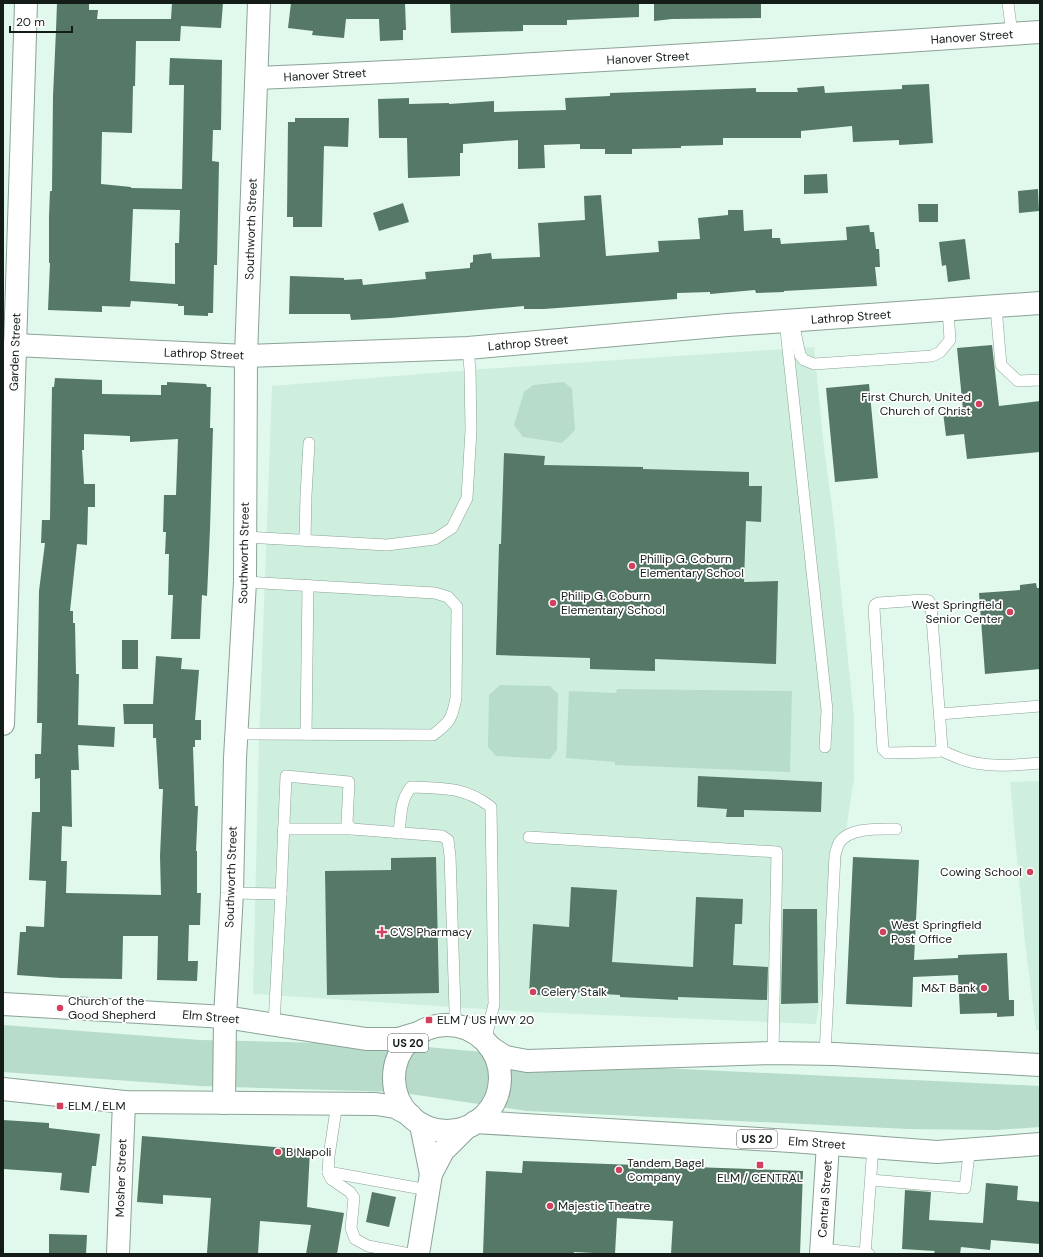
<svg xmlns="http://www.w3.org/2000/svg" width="1043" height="1257" font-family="'DM Sans',sans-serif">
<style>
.built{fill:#ceefde}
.green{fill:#b8dcca}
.building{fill:#567867;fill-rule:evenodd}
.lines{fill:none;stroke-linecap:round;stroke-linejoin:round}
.lane-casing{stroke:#8ba296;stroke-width:12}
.street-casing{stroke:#8ba296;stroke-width:24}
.secondary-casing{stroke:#8ba296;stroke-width:24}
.primary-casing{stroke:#8ba296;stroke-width:24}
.lane{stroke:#fff;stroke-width:11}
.street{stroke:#fff;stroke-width:22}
.secondary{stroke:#fff;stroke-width:22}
.primary{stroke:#fff;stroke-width:22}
.poi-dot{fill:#d1415e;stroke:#fff;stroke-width:1.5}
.labels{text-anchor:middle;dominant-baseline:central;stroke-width:3.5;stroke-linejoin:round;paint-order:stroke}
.shield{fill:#fff;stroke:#5a605d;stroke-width:1}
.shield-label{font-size:11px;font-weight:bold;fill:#141c18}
.street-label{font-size:12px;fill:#141c18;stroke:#fff}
.poi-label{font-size:12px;fill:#141c18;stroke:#fff;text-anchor:start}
</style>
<rect width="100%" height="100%" fill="#e0f9ec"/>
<g class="built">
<polygon points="814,347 824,447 834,522 854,718 854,778 816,1024 531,1012 253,994 259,741 272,386 483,369"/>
<polygon points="1040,781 1040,1031 1036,1030 1024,933 1010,782"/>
</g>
<g class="green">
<polygon points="564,382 572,389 575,430 562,443 523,437 514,425 524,392 533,385"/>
<polygon points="500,685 550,686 558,694 557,750 550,759 496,756 488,747 489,695"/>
<polygon points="617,689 792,691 790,772 615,765 615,762 566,758 569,691 616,693"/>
<polygon points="3,1025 200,1040 405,1045 661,1068 1040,1086 1040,1127 996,1130 908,1129 527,1111 396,1092 200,1086 3,1072"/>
</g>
<g class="building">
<path d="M57,3L89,4V10H98L97,19H171L172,3H223L221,28L181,26L180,41H136L135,86H133L132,133L102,132L101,184L131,187V188L182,189L184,85H169L170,58L222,60L221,130H213L212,161L219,162L217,265H214L213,313H208V316L184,315V306H178V304L131,301L130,307L102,306V312L48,310L50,263H49V217L50,191H52L53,96L56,30ZM133,209L180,210L179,243H175V284L130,281Z"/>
<polygon points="291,3 405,3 406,30 403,30 403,40 380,41 379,19 346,19 344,38 312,35 313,31 288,28"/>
<polygon points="450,3 639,3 639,17 567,20 567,25 523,25 523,31 451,33"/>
<polygon points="654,3 761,3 761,18 672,19 654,21"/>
<polygon points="929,84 933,143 899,145 899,140 853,142 852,126 801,131 801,138 723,138 723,145 681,146 681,148 632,149 632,154 605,154 605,149 580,149 580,144 544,145 545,168 518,169 518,140 463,144 463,153 460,153 460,176 408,178 407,138 379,138 378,99 409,98 409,104 449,103 449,104 494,101 494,112 566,110 565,98 610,96 610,93 756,88 756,92 798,92 797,88 824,86 825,93 902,89 902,85"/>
<polygon points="295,118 349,118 348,147 324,146 322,227 293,227 293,217 287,217 288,122 295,122"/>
<polygon points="827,174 828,193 804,194 804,175"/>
<polygon points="1038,189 1039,211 1019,213 1018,191"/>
<polygon points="601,195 606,256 659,252 658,241 700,239 698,218 728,215 728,210 743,210 744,231 772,229 772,238 780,238 781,244 847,240 846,227 869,225 870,232 874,232 876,249 879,249 880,267 875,267 877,286 784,291 784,292 756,293 755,290 710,294 710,292 677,293 677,299 544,309 524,309 524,306 390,318 351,320 350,314 289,314 290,276 344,278 344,280 362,279 363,285 426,279 425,272 470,268 470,263 473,262 473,255 491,253 492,259 540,257 538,223 585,220 584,196"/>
<polygon points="403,203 409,222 379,231 373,213"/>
<polygon points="918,204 938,204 938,222 919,222"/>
<polygon points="965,239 970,279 948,282 946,265 942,266 939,242"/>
<polygon points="992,345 999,406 1040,401 1040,452 967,459 964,434 946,436 943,412 963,410 957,348"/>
<polygon points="55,378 102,380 102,394 161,395 161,385 167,385 167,382 206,384 207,387 211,387 210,428 213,428 210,529 207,596 202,595 200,639 171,639 173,595 168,595 169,554 165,554 166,532 163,532 164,495 176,495 178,439 130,442 130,436 84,434 84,450 82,450 84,484 95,484 95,507 88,507 87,545 77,544 70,611 73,611 73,623 75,623 76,674 79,674 78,725 115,727 114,747 78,745 79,770 71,770 72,827 62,826 61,861 67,861 66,893 161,895 160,856 163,789 159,789 156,738 153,738 153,724 124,724 123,704 153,704 156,656 182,658 181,669 199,670 195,720 201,720 201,740 195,740 195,747 193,747 195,806 198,806 196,851 197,851 197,893 201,893 200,925 189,925 188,961 198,961 197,981 157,980 158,936 123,936 122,979 61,978 17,975 20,932 26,932 26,926 44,927 46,881 29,880 32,812 40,812 40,778 35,779 35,754 41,754 42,723 37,723 39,591 45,543 41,543 42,520 50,520 52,387 54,387"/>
<polygon points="869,384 878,478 835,482 826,388"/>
<polygon points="504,453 545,456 544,465 643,467 643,469 749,472 749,486 762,486 761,522 746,521 744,582 778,581 776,664 655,659 655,671 590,669 590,658 496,655 499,544 501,544"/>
<polygon points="1036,583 1037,588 1040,588 1040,669 985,674 979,593 1020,590 1020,585"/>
<rect x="122" y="640" width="16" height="29"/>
<polygon points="698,776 822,782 821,812 744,810 744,817 726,817 727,809 697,807"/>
<polygon points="436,857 439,993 327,995 325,871 391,870 391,858"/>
<polygon points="853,857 919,860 914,960 958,958 958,955 1007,953 1009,1000 1014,1000 1014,1016 997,1017 997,1013 960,1014 958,975 913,977 912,1007 846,1004"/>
<polygon points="571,887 617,890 612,962 693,967 696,897 743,899 742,924 735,924 733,965 768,967 767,1000 678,997 678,1000 620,997 620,995 552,991 551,996 529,994 533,924 569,927"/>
<polygon points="783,909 817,909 818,1003 781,1004"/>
<polygon points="3,1120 49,1123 49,1128 100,1134 96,1166 92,1166 89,1193 60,1190 62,1173 3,1169"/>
<polygon points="142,1136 310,1150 307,1207 344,1213 337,1254 306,1254 311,1225 260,1221 258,1254 207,1253 211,1198 163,1195 163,1204 137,1202"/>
<polygon points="523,1161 803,1171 800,1254 671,1254 673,1221 617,1218 615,1254 574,1252 574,1254 483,1254 486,1171 522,1173"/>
<polygon points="986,1183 1018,1186 1017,1200 1040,1202 1040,1244 991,1240 990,1250 961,1247 960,1254 934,1253 935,1251 902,1249 905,1190 931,1192 929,1220 983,1223"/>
<polygon points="372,1192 396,1197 389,1227 366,1222"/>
<polygon points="49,1234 87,1235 86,1254 49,1254"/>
</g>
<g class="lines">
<defs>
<g id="lane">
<polyline points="1008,3 1012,34"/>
<polyline points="996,307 1001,365 1018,381 1040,380"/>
<polyline points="785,321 827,710 825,747"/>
<polyline points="793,321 800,355 804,360 814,364 932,356 940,352 950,340 948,310"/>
<polyline points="245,537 387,545 435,539 452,528 467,498 471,430 470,370 468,348"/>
<polyline points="305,540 306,495 309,443"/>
<polygon points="923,600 929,601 931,605 942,748 941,750 937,752 887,753 883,749 874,608 875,605 878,603"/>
<polyline points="940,714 1040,706"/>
<path d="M236,734L433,735C450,722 452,719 456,698L457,607L448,597L435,593L245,582"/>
<polyline points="306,734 308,585"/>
<path d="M941,750C948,754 956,757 964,760C988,768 1015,765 1040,763"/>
<polyline points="283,829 352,829"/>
<path d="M399,833C401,816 400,801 411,787C443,788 465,787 491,807L494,1004L488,1029L486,1043"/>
<polyline points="529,837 777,852 773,1053"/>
<polyline points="232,893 281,894"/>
<polyline points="274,1024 281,894 286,776 349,782 347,823 352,829 442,836 448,840 450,856 455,1010 455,1016 451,1025"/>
<path d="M825,1054L835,855C836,852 837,847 839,843C849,827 880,829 896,829"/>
<polyline points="337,1103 329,1156 328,1172 331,1179 350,1192 354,1198 351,1228 355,1239 368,1246 410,1254"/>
<polyline points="328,1172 428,1190"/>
<polyline points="871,1180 965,1188 969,1154"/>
<polyline points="822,1249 869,1254"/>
<polyline points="865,1254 873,1147"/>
</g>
<g id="street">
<path d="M257,78C518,67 779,50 1040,32"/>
<polyline points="15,345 246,356 468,348 728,325 1040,303"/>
<polyline points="3,724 26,3"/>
<polyline points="224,1103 225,1017 232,893 235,758 245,582 246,356 259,3"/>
<polyline points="118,1254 124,1102"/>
<polyline points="821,1254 828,1144"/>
</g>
<g id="secondary">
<polyline points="3,1004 225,1017 366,1039 398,1039 418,1033"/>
<polyline points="3,1089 124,1102 376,1104 395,1107 410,1115"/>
</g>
<g id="primary">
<circle cx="447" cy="1078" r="53"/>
<polyline points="490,1047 505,1057 527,1061 773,1053 834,1054 1040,1065"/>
<polyline points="475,1122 791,1141 937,1152 1040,1144"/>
<polyline points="421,1125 431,1174"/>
<polyline points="418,1254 431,1174 443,1151 467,1127"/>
</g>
</defs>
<use href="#lane" class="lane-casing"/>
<use href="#street" class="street-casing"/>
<use href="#secondary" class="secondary-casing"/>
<use href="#primary" class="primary-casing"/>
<use href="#lane" class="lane"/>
<use href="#street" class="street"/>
<use href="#secondary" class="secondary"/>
<use href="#primary" class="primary"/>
</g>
<g class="poi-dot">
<circle cx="979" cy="404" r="4"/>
<circle cx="632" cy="566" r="4"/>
<circle cx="553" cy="603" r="4"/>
<circle cx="1010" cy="612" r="4"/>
<circle cx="1030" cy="872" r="4"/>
<path d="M380 926h4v4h4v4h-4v4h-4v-4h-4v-4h4z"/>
<circle cx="883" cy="932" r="4"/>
<circle cx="984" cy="988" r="4"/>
<circle cx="533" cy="992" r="4"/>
<circle cx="60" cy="1008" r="4"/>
<rect x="425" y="1016" width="8" height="8" rx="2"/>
<rect x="56" y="1102" width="8" height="8" rx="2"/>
<circle cx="278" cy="1152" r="4"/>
<rect x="756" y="1161" width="8" height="8" rx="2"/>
<circle cx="619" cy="1170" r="4"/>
<circle cx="550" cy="1206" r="4"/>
</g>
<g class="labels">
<g class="shield">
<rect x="388" y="1034" width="40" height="18" rx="3"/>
<rect x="737" y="1130" width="40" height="18" rx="3"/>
</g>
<g class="shield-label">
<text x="408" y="1043">US 20</text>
<text x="757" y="1139">US 20</text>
</g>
<g class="street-label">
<text transform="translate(972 37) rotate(-4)">Hanover Street</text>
<text transform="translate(648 58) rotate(-3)">Hanover Street</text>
<text transform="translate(325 75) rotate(-3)">Hanover Street</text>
<text transform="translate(251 229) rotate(-88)">Southworth Street</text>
<text transform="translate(851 317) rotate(-4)">Lathrop Street</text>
<text transform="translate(528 343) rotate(-5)">Lathrop Street</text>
<text transform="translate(15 352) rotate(-88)">Garden Street</text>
<text transform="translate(204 354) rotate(2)">Lathrop Street</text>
<text transform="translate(244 553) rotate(-89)">Southworth Street</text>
<text transform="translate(231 877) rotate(-88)">Southworth Street</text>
<text transform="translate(211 1017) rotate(5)">Elm Street</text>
<text transform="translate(817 1143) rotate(4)">Elm Street</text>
<text transform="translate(121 1178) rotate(-88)">Mosher Street</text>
<text transform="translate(825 1199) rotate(-86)">Central Street</text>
</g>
<g class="poi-label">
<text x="971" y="397" text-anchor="end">First Church, United<tspan x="971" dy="14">Church of Christ</tspan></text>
<text x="640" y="559">Phillip G. Coburn<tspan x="640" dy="14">Elementary School</tspan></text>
<text x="561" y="596">Philip G. Coburn<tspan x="561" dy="14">Elementary School</tspan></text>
<text x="1002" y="605" text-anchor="end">West Springfield<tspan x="1002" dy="14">Senior Center</tspan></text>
<text x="1022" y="872" text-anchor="end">Cowing School</text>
<text x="891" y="925">West Springfield<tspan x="891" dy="14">Post Office</tspan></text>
<text x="390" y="932">CVS Pharmacy</text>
<text x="976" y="988" text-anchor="end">M&amp;T Bank</text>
<text x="541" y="992">Celery Stalk</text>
<text x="68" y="1001">Church of the<tspan x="68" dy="14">Good Shepherd</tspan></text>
<text x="437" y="1020">ELM / US HWY 20</text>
<text x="68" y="1106">ELM / ELM</text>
<text x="286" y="1152">B Napoli</text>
<text x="627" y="1163">Tandem Bagel<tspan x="627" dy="14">Company</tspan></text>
<text x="760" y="1178" text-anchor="middle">ELM / CENTRAL</text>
<text x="558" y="1206">Majestic Theatre</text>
</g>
</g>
<rect width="1043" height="1257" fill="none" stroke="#141c18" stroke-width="8"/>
<path d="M10 26v6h62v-6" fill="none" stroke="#141c18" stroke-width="2"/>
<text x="16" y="26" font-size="12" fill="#141c18" stroke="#ffffff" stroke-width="3" paint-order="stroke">20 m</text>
</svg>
